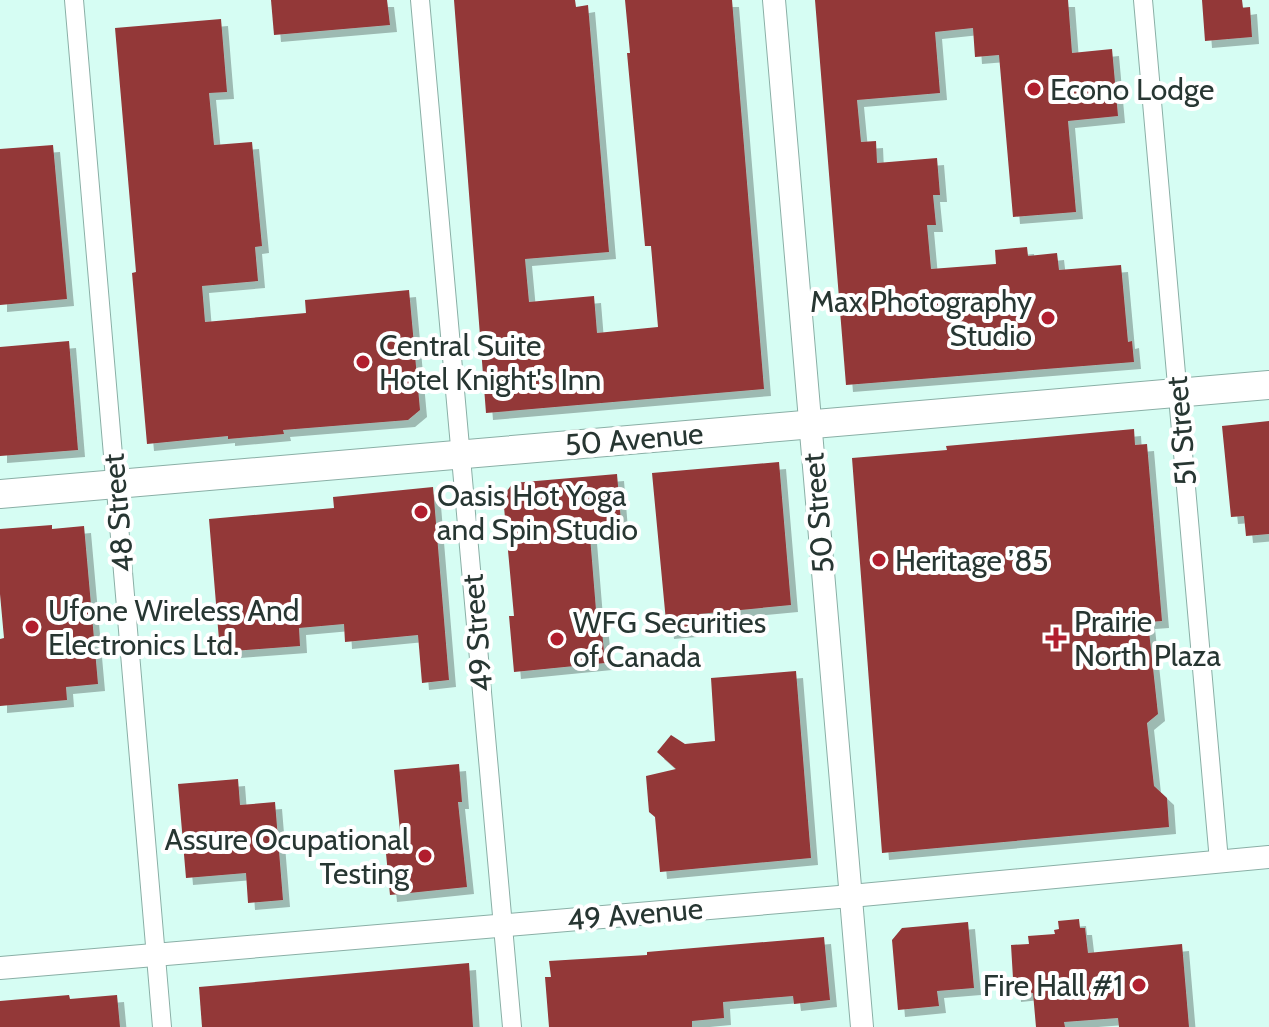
<svg xmlns="http://www.w3.org/2000/svg" width="1269" height="1027" font-family="Cabin,sans-serif">
<style>
.building{fill:#933739;filter:url(#shadow)}
.lines{fill:none;stroke-linecap:round;stroke-linejoin:round}
.minor-casing{stroke:#8aafa6;stroke-width:20}
.tertiary-casing{stroke:#8aafa6;stroke-width:24}
.primary-casing{stroke:#8aafa6;stroke-width:30}
.minor{stroke:#fff;stroke-width:18}
.tertiary{stroke:#fff;stroke-width:22}
.primary{stroke:#fff;stroke-width:28}
.poi-dot{fill:#b11e2e;stroke:#fff;stroke-width:3}
.labels{text-anchor:middle;dominant-baseline:central;stroke-width:8;stroke-linejoin:round;paint-order:stroke}
.poi-label{font-size:30px;fill:#273632;stroke:#fff;text-anchor:start}
.street-label{font-size:30px;fill:#273632;stroke:#fff}
</style>
<defs>
<filter id="shadow"><feDropShadow dx="7" dy="7" stdDeviation="0" flood-color="#0004"/></filter>
</defs>
<rect width="100%" height="100%" fill="#d6fdf3"/>
<g class="building">
<polygon points="271,0 387,0 390,25 274,35"/>
<polygon points="454,0 575,0 576,7 588,5 609,252 525,259 529,302 594,296 597,333 658,327 651,246 645,246 627,53 630,53 625,0 732,0 764,389 486,413"/>
<polygon points="815,0 1068,0 1072,53 1112,49 1118,116 1068,121 1076,212 1013,217 999,55 975,57 973,28 935,32 940,93 857,100 861,142 876,141 877,163 937,158 940,195 933,195 936,225 927,225 931,269 996,264 995,250 1027,247 1028,256 1057,253 1059,270 1121,265 1128,342 1132,341 1134,362 846,385"/>
<polygon points="1202,0 1242,0 1243,8 1250,7 1252,37 1205,41"/>
<polygon points="221,19 227,92 209,93 214,145 252,142 262,246 255,247 258,281 202,286 205,322 306,313 305,300 409,290 420,410 408,420 283,430 284,434 228,439 228,436 147,444 132,273 136,272 115,28"/>
<polygon points="53,145 67,299 0,305 0,149"/>
<polygon points="69,341 78,450 0,456 0,347"/>
<polygon points="1269,421 1269,534 1246,536 1244,516 1231,517 1222,426"/>
<polygon points="1134,429 1135,445 1147,444 1162,621 1148,622 1158,714 1147,723 1154,786 1167,798 1169,827 882,853 852,458 947,450 946,446"/>
<polygon points="779,462 791,605 699,614 701,629 667,632 652,473"/>
<polygon points="617,474 621,522 589,524 596,610 600,609 605,663 514,672 509,616 514,616 503,496 513,483"/>
<polygon points="433,487 449,680 422,683 418,635 345,642 344,624 299,628 300,646 220,652 209,519 334,508 333,497"/>
<polygon points="52,525 52,529 84,526 98,684 66,687 67,700 0,706 0,639 4,638 0,594 0,529"/>
<polygon points="796,671 811,858 660,872 655,817 649,812 646,776 676,769 657,752 671,735 685,744 715,741 711,678"/>
<polygon points="459,764 462,802 458,802 467,887 390,895 385,843 401,841 394,770"/>
<polygon points="238,779 240,805 275,802 283,900 248,903 246,873 186,878 178,784"/>
<polygon points="1079,919 1080,928 1085,928 1088,953 1182,944 1189,1027 1119,1027 1118,1018 1064,1022 1065,1027 1036,1027 1033,993 1014,995 1011,945 1029,944 1028,936 1055,934 1054,930 1059,929 1058,921"/>
<polygon points="968,922 974,988 937,991 939,1006 898,1010 892,940 902,928"/>
<polygon points="824,937 830,1000 794,1004 793,996 723,1002 724,1018 692,1021 692,1027 549,1027 545,977 551,977 549,961 647,955 647,952"/>
<polygon points="469,963 473,1027 202,1027 199,987"/>
<polygon points="69,995 70,999 117,995 120,1027 0,1027 0,1001"/>
</g>
<g class="lines">
<defs>
<g id="minor">
<polyline points="74,0 162,1027"/>
<polyline points="420,0 512,1027"/>
<polyline points="1143,0 1219,861"/>
</g>
<g id="tertiary">
<polyline points="774,0 862,1027"/>
<polyline points="0,968 851,896 1269,857"/>
</g>
<polyline id="primary" points="0,494 1269,385"/>
</defs>
<use href="#minor" class="minor-casing"/>
<use href="#tertiary" class="tertiary-casing"/>
<use href="#primary" class="primary-casing"/>
<use href="#minor" class="minor"/>
<use href="#tertiary" class="tertiary"/>
<use href="#primary" class="primary"/>
</g>
<g class="poi-dot">
<circle cx="1034" cy="89" r="8"/>
<circle cx="1048" cy="318" r="8"/>
<circle cx="363" cy="362" r="8"/>
<circle cx="421" cy="512" r="8"/>
<circle cx="879" cy="560" r="8"/>
<circle cx="32" cy="627" r="8"/>
<path d="M1052 626h8v8h8v8h-8v8h-8v-8h-8v-8h8z"/>
<circle cx="557" cy="639" r="8"/>
<circle cx="425" cy="856" r="8"/>
<circle cx="1139" cy="985" r="8"/>
</g>
<g class="labels">
<g class="poi-label">
<text x="1050" y="89">Econo Lodge</text>
<text x="1032" y="301" text-anchor="end">Max Photography<tspan x="1032" dy="34">Studio</tspan></text>
<text x="379" y="345">Central Suite<tspan x="379" dy="34">Hotel Knight's Inn</tspan></text>
<text x="437" y="495">Oasis Hot Yoga<tspan x="437" dy="34">and Spin Studio</tspan></text>
<text x="895" y="560">Heritage ’85</text>
<text x="48" y="610">Ufone Wireless And<tspan x="48" dy="34">Electronics Ltd.</tspan></text>
<text x="1074" y="621">Prairie<tspan x="1074" dy="34">North Plaza</tspan></text>
<text x="573" y="622">WFG Securities<tspan x="573" dy="34">of Canada</tspan></text>
<text x="409" y="839" text-anchor="end">Assure Ocupational<tspan x="409" dy="34">Testing</tspan></text>
<text x="1123" y="985" text-anchor="end">Fire Hall #1</text>
</g>
<g class="street-label">
<text transform="translate(1181 431) rotate(-95)">51 Street</text>
<text transform="translate(634 439) rotate(-5)">50 Avenue</text>
<text transform="translate(118 513) rotate(-95)">48 Street</text>
<text transform="translate(818 513) rotate(-95)">50 Street</text>
<text transform="translate(477 633) rotate(-95)">49 Street</text>
<text transform="translate(635 914) rotate(-5)">49 Avenue</text>
</g>
</g>
</svg>
